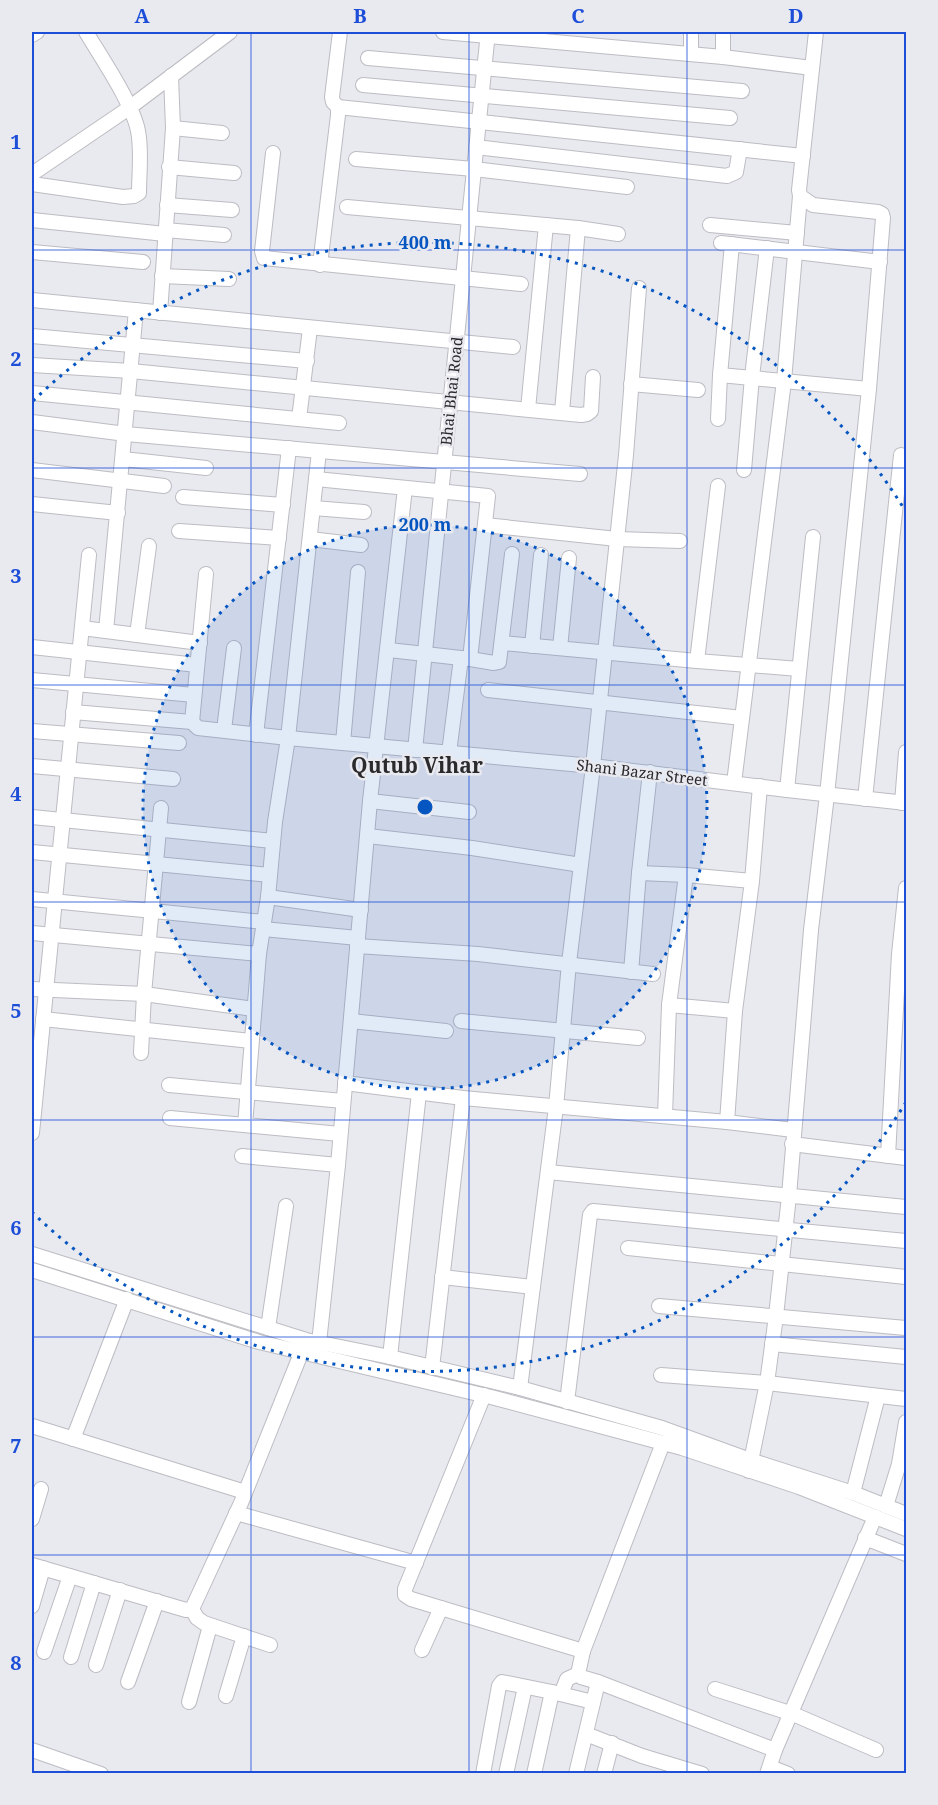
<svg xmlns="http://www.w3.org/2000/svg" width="938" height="1805" font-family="'Noto Serif',serif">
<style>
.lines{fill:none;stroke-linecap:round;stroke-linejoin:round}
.minor-casing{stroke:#bcbcc3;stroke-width:16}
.minor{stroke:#fff;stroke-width:14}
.grid{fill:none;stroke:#1d4ed8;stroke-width:1.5;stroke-opacity:0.55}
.ring{fill:none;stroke:#0556c0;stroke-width:3;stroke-dasharray:3 6}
.labels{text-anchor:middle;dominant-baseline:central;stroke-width:5;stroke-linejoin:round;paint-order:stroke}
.street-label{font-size:15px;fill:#2a2a2c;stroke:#e9e9f0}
.district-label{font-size:21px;font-weight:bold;fill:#2a2a2c;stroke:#e9e9f0}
.centre{fill:#0556c0;stroke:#e9e9f0;stroke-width:3}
.ring-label{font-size:18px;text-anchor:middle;font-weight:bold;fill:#0556c0;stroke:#e9e9f0;stroke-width:5;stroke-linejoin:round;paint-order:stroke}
.neatline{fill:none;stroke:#1d4ed8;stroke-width:2}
.grid-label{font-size:20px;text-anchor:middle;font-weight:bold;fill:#1d4ed8}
</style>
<rect width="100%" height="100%" fill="#e9e9f0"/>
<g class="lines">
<defs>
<g id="minor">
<polyline points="443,32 723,57 812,68"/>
<polyline points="32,35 37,32"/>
<polyline points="691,54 691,32"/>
<polyline points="723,57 723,32"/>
<polyline points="368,58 742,91"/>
<polyline points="363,85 730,118"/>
<polyline points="338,107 803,156"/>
<polyline points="173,128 222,133"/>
<polyline points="476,147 727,176 736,172 740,149"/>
<polyline points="273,153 262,251 264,258 521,284"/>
<polyline points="356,159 474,169 627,187"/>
<polyline points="169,167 234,173"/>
<polyline points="32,174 129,108 230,32"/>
<path d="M32,184L123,197L134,196L139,193C139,173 142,151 138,131C133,104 101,57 86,32"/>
<polyline points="167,205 232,210"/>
<polyline points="347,207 578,228 618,234"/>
<polyline points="32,220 165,234"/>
<polyline points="710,225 797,233"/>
<polyline points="165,230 224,235"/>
<polyline points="721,243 880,262"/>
<polyline points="32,252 143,262"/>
<polyline points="320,265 338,115 338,107 333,102 332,97 340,32"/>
<polyline points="162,276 229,279"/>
<polyline points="32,300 513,347"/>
<polyline points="160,313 173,128 171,76"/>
<polyline points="32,336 307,361"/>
<polyline points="32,365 131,371 581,415 587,414 591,411 593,377"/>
<polyline points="720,375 869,389"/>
<polyline points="631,384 698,390"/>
<polyline points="32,393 339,423"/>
<polyline points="528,409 546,225"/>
<polyline points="562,412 578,228"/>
<polyline points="299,419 310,328"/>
<polyline points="718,419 720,375 732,244"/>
<polyline points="32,422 126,434 580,474"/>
<polyline points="123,459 206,468"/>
<polyline points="32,470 164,486"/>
<polyline points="744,470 752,377 767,248"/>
<polyline points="316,479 488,496 470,659 389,650"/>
<polyline points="718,486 697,661 799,669"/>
<polyline points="183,497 283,505"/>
<polyline points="32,504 118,513"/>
<polyline points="313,508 364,512"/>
<polyline points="485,525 617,539 680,541"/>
<polyline points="179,531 279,538"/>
<polyline points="310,539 361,545"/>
<polyline points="206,574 192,722 198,728 288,738 593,766 787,790 906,803"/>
<polyline points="82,628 200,643"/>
<polyline points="106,631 136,310"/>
<polyline points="137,635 149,546"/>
<polyline points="502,643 697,661"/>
<polyline points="532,646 541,555"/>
<polyline points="32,647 197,665"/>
<polyline points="560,648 569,558"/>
<polyline points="470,659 494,663 499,662 512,554"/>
<polyline points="32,680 194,695"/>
<polyline points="488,690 742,718"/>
<polyline points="73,712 192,722"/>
<polyline points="224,730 234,648"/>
<polyline points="32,731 179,743"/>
<polyline points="256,735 289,448"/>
<polyline points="343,743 358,572"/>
<polyline points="415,750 488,32"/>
<polyline points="449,753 461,658"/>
<polyline points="32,766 173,779"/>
<polyline points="734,783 784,381 800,196"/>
<polyline points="787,790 813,537"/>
<polyline points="865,799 901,455"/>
<polyline points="370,801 469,812"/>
<polyline points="902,803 906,752"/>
<polyline points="32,817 273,841"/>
<polyline points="368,836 472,848 581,865"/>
<polyline points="32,852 270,875"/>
<polyline points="639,873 686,875 752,881 735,1011 727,1122"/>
<polyline points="752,881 760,786"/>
<polyline points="268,897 361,910"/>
<polyline points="32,899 264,922"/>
<polyline points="263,929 358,938"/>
<polyline points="32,933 259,954"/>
<polyline points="357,946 478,954 653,974"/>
<polyline points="631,972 639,873 650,772"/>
<polyline points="32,989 144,994 161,808"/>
<polyline points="669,1005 735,1011"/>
<polyline points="43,1019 251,1041"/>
<polyline points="351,1021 446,1031"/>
<polyline points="461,1021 638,1038"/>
<polyline points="141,1053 144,994 254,1009"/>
<polyline points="345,1083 463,1098 727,1122 793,1130"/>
<polyline points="169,1085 343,1101"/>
<polyline points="665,1116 669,1005 686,875"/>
<polyline points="170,1118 340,1134"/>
<polyline points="245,1125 259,954 268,897 275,822 288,738 319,451"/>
<polyline points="32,1133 89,555"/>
<polyline points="792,1144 906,1158"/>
<polyline points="242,1156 338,1165"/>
<polyline points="888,1156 899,954 906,888"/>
<polyline points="548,1172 906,1207"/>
<polyline points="628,1248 906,1277"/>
<polyline points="32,1254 306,1340 390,1357 520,1388 662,1428 753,1461 853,1493 906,1514"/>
<polyline points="32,1270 259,1342 491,1397 682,1448 799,1487 906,1529"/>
<polyline points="442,1277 533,1287"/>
<polyline points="659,1306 906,1328"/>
<polyline points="268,1328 286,1206"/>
<polyline points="319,1343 338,1165 370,801 405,488"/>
<polyline points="772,1344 906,1357"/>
<polyline points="390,1357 419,1093"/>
<polyline points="432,1368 463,1098"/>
<polyline points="661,1375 767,1383 906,1399"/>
<polyline points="520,1388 556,1107 569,963 593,766 626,455 639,288"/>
<polyline points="484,1395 405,1589 405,1595 411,1599 583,1651"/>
<polyline points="567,1402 590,1215 593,1211 906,1241"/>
<polyline points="32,1426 245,1492"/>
<polyline points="73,1439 127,1299"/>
<polyline points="749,1471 767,1383 776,1316 789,1196 811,930 827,795 869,389 883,218 882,214 878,212 813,205 800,196 799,190 816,32"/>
<polyline points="853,1493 878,1396"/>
<polyline points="886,1506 899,1464 906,1422"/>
<polyline points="236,1513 416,1563"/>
<polyline points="32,1519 41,1489"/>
<polyline points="865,1538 906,1554"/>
<polyline points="32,1565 186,1610 192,1609 241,1503 304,1346"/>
<polyline points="32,1606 43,1568"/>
<polyline points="192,1609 197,1618 204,1623 270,1645"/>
<polyline points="422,1650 441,1608"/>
<polyline points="44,1652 70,1576"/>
<polyline points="71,1657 94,1583"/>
<polyline points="96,1665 120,1590"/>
<polyline points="128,1682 157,1601"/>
<polyline points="598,1682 581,1677 578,1674 583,1651 663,1443"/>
<polyline points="715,1689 793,1714 876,1750"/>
<polyline points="561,1694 567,1679 578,1674"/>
<polyline points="226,1696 244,1636"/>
<polyline points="189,1702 210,1626"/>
<polyline points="586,1734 642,1756 702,1774"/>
<polyline points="32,1750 101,1774"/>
<polyline points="770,1767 788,1774"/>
<polyline points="483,1774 499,1686 502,1682 552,1692 593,1702"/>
<polyline points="506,1774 525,1687"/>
<polyline points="534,1774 552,1692"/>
<polyline points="576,1774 598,1682 775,1750"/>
<polyline points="604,1774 612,1743"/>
<polyline points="767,1774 775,1750 875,1517"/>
</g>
</defs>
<use href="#minor" class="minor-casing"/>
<use href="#minor" class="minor"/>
</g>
<path class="grid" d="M251,32V1774M469,32V1774M687,32V1774M32,250H906M32,468H906M32,685H906M32,902H906M32,1120H906M32,1337H906M32,1555H906"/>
<circle cx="425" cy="807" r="282" fill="#0556c0" fill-opacity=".12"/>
<g class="ring">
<circle cx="425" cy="807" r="282"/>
<path d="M906 1102A564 564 0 0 1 33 1213M33 401A564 564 0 0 1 906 512"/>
</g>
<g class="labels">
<g class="street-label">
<text transform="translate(451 391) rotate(-84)">Bhai Bhai Road</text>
<text transform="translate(642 772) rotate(7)">Shani Bazar Street</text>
</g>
<g class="district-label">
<text x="417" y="765">Qutub Vihar</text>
</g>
</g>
<circle cx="425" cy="807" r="9" class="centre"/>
<g class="ring-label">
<text x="425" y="249">400 m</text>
<text x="425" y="531">200 m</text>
</g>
<rect width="938" height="1805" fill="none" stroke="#e9e9f0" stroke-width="66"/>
<rect x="33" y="33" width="872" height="1739" class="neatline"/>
<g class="grid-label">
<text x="142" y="23">A</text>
<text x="360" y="23">B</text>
<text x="578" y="23">C</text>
<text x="796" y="23">D</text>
<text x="16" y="149">1</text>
<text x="16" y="366">2</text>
<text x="16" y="583">3</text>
<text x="16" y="801">4</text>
<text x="16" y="1018">5</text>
<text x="16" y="1235">6</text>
<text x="16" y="1453">7</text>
<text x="16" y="1670">8</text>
</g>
</svg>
